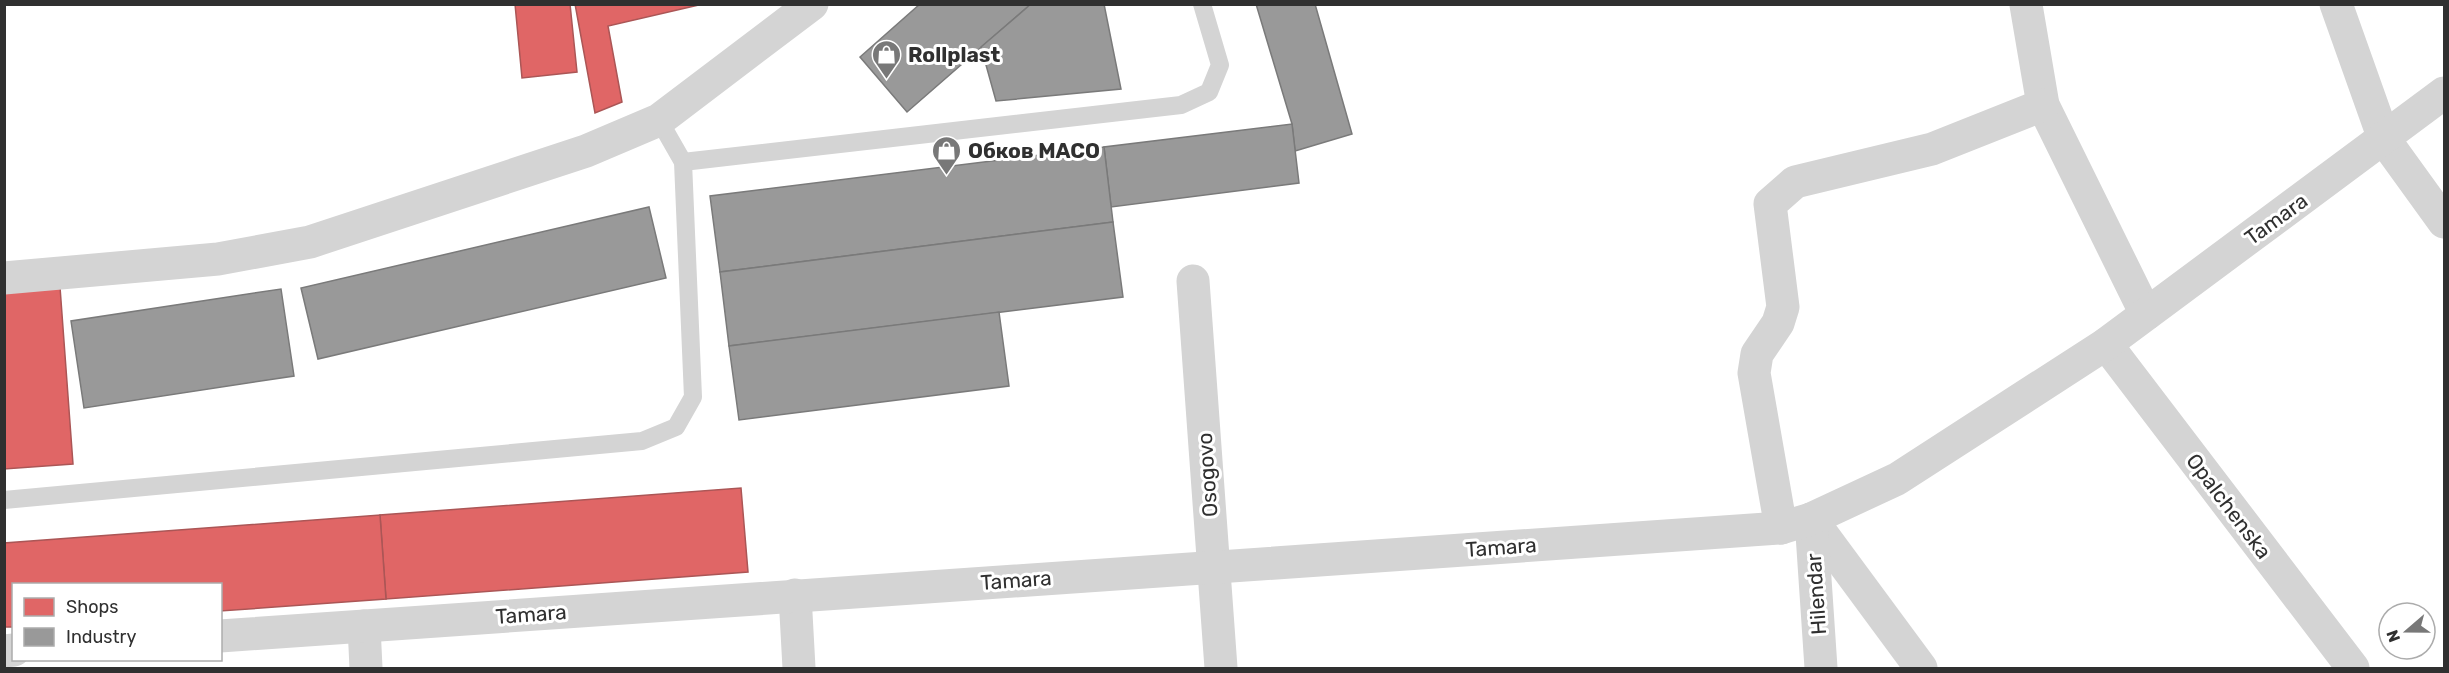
<svg xmlns="http://www.w3.org/2000/svg" width="2449" height="673" font-family="Rubik,sans-serif">
<style>
.shops{fill:#e06666;stroke:#ab5656;stroke-width:1.5}
.industry{fill:#999;stroke:#7a7a7a;stroke-width:1.5}
.lines{fill:none;stroke-linecap:round;stroke-linejoin:round}
.lane{stroke:#d4d4d4;stroke-width:18}
.street{stroke:#d4d4d4;stroke-width:33}
.labels{text-anchor:middle;dominant-baseline:central;stroke-width:6;stroke-linejoin:round;paint-order:stroke}
.poi-label{font-size:21px;font-weight:bold;fill:#303030;stroke:#fff;text-anchor:start}
.street-label{font-size:21px;fill:#303030;stroke:#fff}
</style>
<rect width="100%" height="100%" fill="#fff"/>
<g class="shops">
<polygon points="515,4 570,4 577,72 522,78"/>
<polygon points="575,4 703,4 608,26 622,102 595,113"/>
<polygon points="60,287 73,464 4,469 4,291"/>
<polygon points="741,488 748,572 386,599 380,515"/>
<polygon points="380,515 386,599 220,611 220,584 14,584 14,627 4,627 4,543"/>
</g>
<g class="industry">
<polygon points="920,4 1031,4 907,112 860,57"/>
<polygon points="1031,4 1104,4 1121,89 996,101 981,47"/>
<polygon points="1256,4 1315,4 1352,134 1295,151 1292,124"/>
<polygon points="1292,124 1299,183 1111,207 1104,147"/>
<polygon points="1104,147 1113,222 720,272 710,196"/>
<polygon points="649,207 666,278 318,359 301,288"/>
<polygon points="1113,222 1123,297 729,346 720,272"/>
<polygon points="281,289 294,376 84,408 71,321"/>
<polygon points="999,312 1009,386 739,420 729,346"/>
</g>
<g class="lines">
<g class="lane">
<polyline points="683,162 1181,105 1209,92 1220,65 1202,4"/>
<polyline points="4,500 642,441 676,427 693,397 683,162 659,120"/>
</g>
<g class="street">
<polyline points="2336,4 2384,139 2444,222"/>
<polyline points="2026,5 2043,105 2146,314"/>
<polyline points="4,278 218,259 310,242 586,151 659,120 812,4"/>
<polyline points="1193,281 1221,668"/>
<polyline points="2106,344 2353,668"/>
<polyline points="1811,519 1921,668"/>
<polyline points="1811,519 1821,668"/>
<polyline points="1781,528 1754,373 1757,354 1778,323 1783,307 1770,204 1795,182 1932,149 2043,105"/>
<polyline points="795,595 799,668"/>
<polyline points="364,626 366,668"/>
<polyline points="220,636 1781,528 1811,519 1897,479 2106,344 2444,93"/>
<polyline points="4,651 14,650"/>
</g>
</g>
<defs>
<symbol id="shop-pin" viewBox="-11 -11 22 30"><path d="M0 17L-7.5 6A9.5 9.5 0 1 1 7.5 6Z" fill="#787878" stroke="#fff"/><path d="M-5-2.5h2.3a2.7 3.5 0 0 1 5.4 0H5L5.5 6h-11ZM-1.5-2.5h3a1.5 2.3 0 0 0-3 0Z" fill="#fff"/></symbol>
</defs>
<g fill-rule="evenodd">
<use href="#shop-pin" x="870" y="38" width="33" height="45"/>
<use href="#shop-pin" x="930" y="134" width="33" height="45"/>
</g>
<g class="labels">
<g class="poi-label">
<text x="908" y="54">Rollplast</text>
<text x="968" y="150">Обков MACO</text>
</g>
<g class="street-label">
<text transform="translate(2276 219) rotate(-36)">Tamara</text>
<text transform="translate(1207 475) rotate(-94)">Osogovo</text>
<text transform="translate(2229 506) rotate(53)">Opalchenska</text>
<text transform="translate(1501 547) rotate(-4)">Tamara</text>
<text transform="translate(1016 580) rotate(-4)">Tamara</text>
<text transform="translate(1816 594) rotate(-94)">Hilendar</text>
<text transform="translate(531 614) rotate(-4)">Tamara</text>
</g>
</g>
<rect width="2449" height="673" fill="none" stroke="#303030" stroke-width="12"/>
<rect x="12" y="583" width="210" height="78" fill="#ffffff" stroke="#acacac" stroke-width="1.5"/>
<rect x="24" y="598" width="30" height="18" fill="#e06666" stroke="#acacac" stroke-width="1.5"/>
<text x="66" y="613" font-size="18" fill="#303030">Shops</text>
<rect x="24" y="628" width="30" height="18" fill="#999999" stroke="#acacac" stroke-width="1.5"/>
<text x="66" y="643" font-size="18" fill="#303030">Industry</text>
<g transform="translate(2407 631) rotate(250)"><circle r="28" fill="#ffffff" stroke="#acacac" stroke-width="1.5"/>
<path d="M0-4.5L10 22L0 15L-10 22Z" fill="#787878"/>
<text y="-9" font-size="16" font-weight="bold" text-anchor="middle" fill="#303030">N</text>
</g>
</svg>
